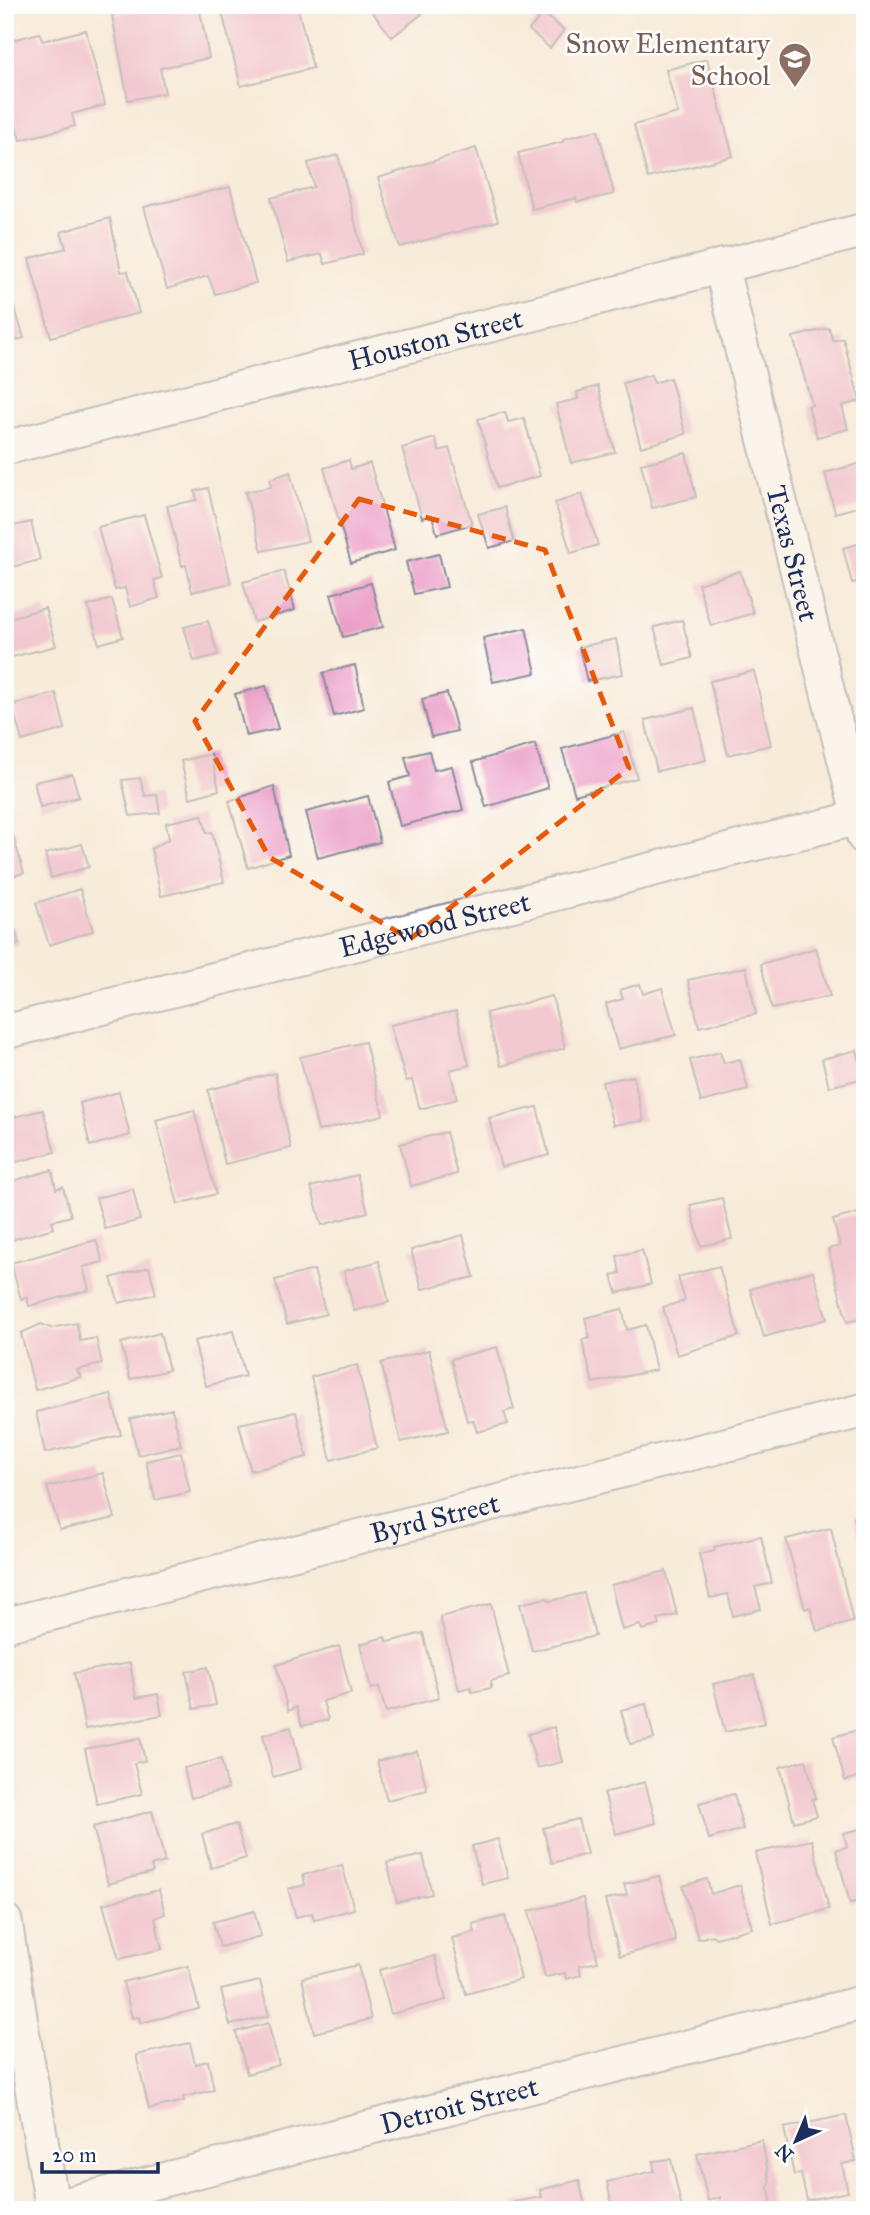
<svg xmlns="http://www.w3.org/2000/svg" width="870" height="2215" font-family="'IM FELL Great Primer',serif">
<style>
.building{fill:#eca0c7}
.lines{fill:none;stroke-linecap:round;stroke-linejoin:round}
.minor-casing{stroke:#898d9c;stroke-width:37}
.minor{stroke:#fff;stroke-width:33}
.marked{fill:none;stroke:#e8590c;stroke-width:5;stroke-dasharray:14 9;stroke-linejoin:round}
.labels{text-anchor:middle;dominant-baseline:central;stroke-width:5;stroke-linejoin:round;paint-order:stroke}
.education-label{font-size:28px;fill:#785e54;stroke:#fff;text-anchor:end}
.street-label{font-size:28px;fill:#1b2f5e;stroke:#fff}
</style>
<rect width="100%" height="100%" fill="#fff"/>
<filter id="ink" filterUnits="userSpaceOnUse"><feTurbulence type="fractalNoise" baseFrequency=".0143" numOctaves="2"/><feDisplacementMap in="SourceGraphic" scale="14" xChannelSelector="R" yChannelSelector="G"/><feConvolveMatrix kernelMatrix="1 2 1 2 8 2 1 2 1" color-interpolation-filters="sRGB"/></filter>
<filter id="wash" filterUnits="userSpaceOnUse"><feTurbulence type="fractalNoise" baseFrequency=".00686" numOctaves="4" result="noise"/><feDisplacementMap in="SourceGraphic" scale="28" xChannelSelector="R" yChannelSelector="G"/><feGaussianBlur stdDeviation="1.57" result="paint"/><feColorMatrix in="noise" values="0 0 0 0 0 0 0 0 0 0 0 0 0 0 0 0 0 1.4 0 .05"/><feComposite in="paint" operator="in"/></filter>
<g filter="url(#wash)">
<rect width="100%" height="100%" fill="#f7ebd9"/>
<g id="blocks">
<g class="building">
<polygon points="167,5 199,5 209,58 160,68 165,93 128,100 112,15"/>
<polygon points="220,5 297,5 313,68 241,86"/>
<polygon points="367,5 415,5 422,14 392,37"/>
<polygon points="543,13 564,30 550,48 529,30"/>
<polygon points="86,30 105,105 72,114 75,126 20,140 5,83 5,42 40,33 42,41"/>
<polygon points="707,59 733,156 648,178 634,125 678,113 666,70"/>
<polygon points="598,130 614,194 577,202 576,198 532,209 518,153 563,142 563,139"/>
<polygon points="476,148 498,221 400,247 378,178"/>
<polygon points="338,155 363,254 325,264 322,254 288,262 271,198 314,187 308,163"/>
<polygon points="230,187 256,283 215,294 208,276 167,289 144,207"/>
<polygon points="110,218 121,272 128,271 139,313 51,337 29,259 66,248 61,232"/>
<polygon points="6,295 9,303 14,305 24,338 5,344"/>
<polygon points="829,328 833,341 843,338 860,401 842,406 848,429 817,437 808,406 812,405 793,337"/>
<polygon points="651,375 654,383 670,378 686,434 641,447 623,383"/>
<polygon points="598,386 615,452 571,463 556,404 578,399 577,392"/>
<polygon points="505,412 508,422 524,418 540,476 497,488 478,419"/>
<polygon points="435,438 439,451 449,448 472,524 437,534 432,515 422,518 402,448"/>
<polygon points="686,453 696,497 652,508 641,464"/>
<polygon points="349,460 351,469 370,463 395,550 351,563 324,468"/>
<polygon points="865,462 865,505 835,513 825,473"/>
<polygon points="290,472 308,541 262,551 245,492 271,487 270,479"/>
<polygon points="208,488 231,583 192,592 186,565 182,566 167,506 197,500 195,491"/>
<polygon points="582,494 598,545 571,553 555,503"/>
<polygon points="505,507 514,541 489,548 478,514"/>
<polygon points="144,515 162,578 154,580 159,598 130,607 125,588 115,590 98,527"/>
<polygon points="31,522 40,560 12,567 5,541 5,528"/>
<polygon points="865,542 865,580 852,583 843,548"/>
<polygon points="439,554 447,587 414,594 406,562"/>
<polygon points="284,571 295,610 254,622 243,582"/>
<polygon points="740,571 753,613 711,626 698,584"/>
<polygon points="371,583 383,627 343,637 331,594"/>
<polygon points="112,599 123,637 99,644 88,606"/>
<polygon points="45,608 56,646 12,657 5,630 5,619"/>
<polygon points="682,620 692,658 664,665 654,627"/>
<polygon points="208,621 218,655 194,661 184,627"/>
<polygon points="526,628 536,673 493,682 483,638"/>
<polygon points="616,639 623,674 587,681 579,647"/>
<polygon points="355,665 364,708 334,716 323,673"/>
<polygon points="754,671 771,745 728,755 710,681"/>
<polygon points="266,686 278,729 246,736 235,694"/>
<polygon points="56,693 65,729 22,741 12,705"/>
<polygon points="447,693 457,731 431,737 422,699"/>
<polygon points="694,708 706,760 657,771 645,720"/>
<polygon points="624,732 637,778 575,795 562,749"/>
<polygon points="535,744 548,788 486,807 473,762"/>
<polygon points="429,751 434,770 452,766 463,810 400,826 389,782 410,776 405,757"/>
<polygon points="211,754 219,790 190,798 181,761"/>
<polygon points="72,774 79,797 40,807 34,782"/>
<polygon points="140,778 145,796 157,795 160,813 130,816 122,780"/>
<polygon points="274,786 289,855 248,868 229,801"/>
<polygon points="368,796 380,842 318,858 306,812"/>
<polygon points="202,815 207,833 212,832 224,882 161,896 151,849 169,839 166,823"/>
<polygon points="11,828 24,873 5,878 5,830"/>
<polygon points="82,844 89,867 51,878 45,854"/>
<polygon points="80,889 93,931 49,945 36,903"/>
<polygon points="14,926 19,944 6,948 11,965 5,967 5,928"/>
<polygon points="816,948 830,996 772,1009 761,964"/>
<polygon points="746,967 756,1014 699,1027 688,980"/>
<polygon points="640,984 643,994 662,988 676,1035 618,1049 606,1004 623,999 620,990"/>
<polygon points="552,996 565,1048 501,1066 486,1013"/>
<polygon points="456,1011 469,1065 450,1070 457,1099 420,1109 412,1080 406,1081 390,1025"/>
<polygon points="365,1042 383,1115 318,1131 300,1057"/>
<polygon points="857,1050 864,1078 829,1087 822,1059"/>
<polygon points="720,1052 724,1063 740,1059 748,1090 701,1102 690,1060"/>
<polygon points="275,1073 291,1148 225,1164 208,1090"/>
<polygon points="633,1076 644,1121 613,1125 602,1082"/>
<polygon points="119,1092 130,1135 90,1146 80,1103"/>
<polygon points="537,1107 549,1155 501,1167 489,1118"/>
<polygon points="43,1110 55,1152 5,1165 5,1119"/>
<polygon points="194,1110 216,1194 178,1204 156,1120"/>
<polygon points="446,1132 457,1174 411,1186 400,1144"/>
<polygon points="52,1170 56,1189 63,1187 71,1216 52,1221 54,1228 11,1240 5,1220 5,1183"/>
<polygon points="357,1175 368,1212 322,1225 311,1187"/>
<polygon points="133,1189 140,1220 105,1229 96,1198"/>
<polygon points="722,1198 732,1239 701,1246 690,1205"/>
<polygon points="865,1211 865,1318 847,1322 828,1249 840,1246 833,1220"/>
<polygon points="463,1235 474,1277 422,1289 411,1250"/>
<polygon points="96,1240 103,1262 83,1267 89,1290 29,1306 27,1297 21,1299 11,1263"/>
<polygon points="642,1250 651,1284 617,1293 612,1275 620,1273 617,1256"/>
<polygon points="379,1261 389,1302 354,1311 344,1271"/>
<polygon points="719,1266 739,1336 677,1355 663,1307 685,1301 678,1277"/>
<polygon points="149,1267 156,1294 119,1303 111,1278"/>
<polygon points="314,1270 326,1314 287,1324 275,1280"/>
<polygon points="813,1271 827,1319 764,1337 750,1289"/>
<polygon points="622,1309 627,1330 646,1325 656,1370 593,1383 582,1340 590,1338 585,1318"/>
<polygon points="77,1323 80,1341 96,1338 102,1364 77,1370 81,1377 35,1390 21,1333 41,1324 51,1328"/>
<polygon points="233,1331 245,1376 206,1386 194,1341"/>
<polygon points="160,1333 169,1370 130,1379 121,1343"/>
<polygon points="497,1347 514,1409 504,1412 508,1424 477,1432 473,1420 467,1421 451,1359"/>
<polygon points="429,1350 448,1431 401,1442 381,1363"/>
<polygon points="357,1365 377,1448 331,1460 311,1377"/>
<polygon points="111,1394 121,1435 45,1453 36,1412"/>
<polygon points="172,1409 181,1445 138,1455 130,1419"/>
<polygon points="296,1412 307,1457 251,1471 239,1424"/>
<polygon points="181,1453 190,1492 155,1500 146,1461"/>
<polygon points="103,1473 115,1518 60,1530 47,1487"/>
<polygon points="863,1514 865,1518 864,1556 854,1517"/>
<polygon points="831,1528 853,1622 817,1631 810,1607 805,1609 786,1539"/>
<polygon points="761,1536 772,1583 755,1587 761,1609 733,1616 728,1594 710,1598 699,1554 715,1550 714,1547"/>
<polygon points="666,1571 677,1615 658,1619 660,1625 642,1630 640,1625 622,1630 611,1585"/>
<polygon points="584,1593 595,1636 532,1651 520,1604 547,1598 550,1601"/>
<polygon points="491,1604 509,1676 491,1681 491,1688 472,1692 471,1687 459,1690 440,1617"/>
<polygon points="423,1633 439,1698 386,1712 379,1687 371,1689 360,1644 385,1637 388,1642"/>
<polygon points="339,1646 351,1693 323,1701 328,1720 302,1726 296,1707 288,1711 276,1665"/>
<polygon points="130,1663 136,1698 158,1694 162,1715 85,1729 74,1673"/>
<polygon points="208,1667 216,1705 194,1709 186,1672"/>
<polygon points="754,1675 765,1723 725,1732 713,1684"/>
<polygon points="646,1704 654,1739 630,1744 621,1710"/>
<polygon points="291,1727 301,1769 273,1777 263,1735"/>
<polygon points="554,1727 562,1762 537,1768 528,1734"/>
<polygon points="865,1728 865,1775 845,1781 833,1737"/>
<polygon points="140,1738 145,1761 134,1763 142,1794 97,1804 85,1749"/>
<polygon points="417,1751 427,1790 387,1800 377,1761"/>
<polygon points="221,1759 228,1789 191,1798 184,1768"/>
<polygon points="806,1760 816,1798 812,1799 817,1816 794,1822 780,1767"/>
<polygon points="645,1782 656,1823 616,1834 604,1793"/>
<polygon points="734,1794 743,1829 709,1839 699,1803"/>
<polygon points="152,1811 165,1862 151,1866 153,1872 108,1884 93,1827"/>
<polygon points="578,1819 587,1854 552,1863 543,1828"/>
<polygon points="236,1824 246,1858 211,1868 202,1834"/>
<polygon points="865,1828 865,1900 850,1903 836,1850 847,1847 844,1833"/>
<polygon points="498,1839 508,1878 482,1884 472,1846"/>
<polygon points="812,1840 829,1909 772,1924 755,1853"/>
<polygon points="423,1855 432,1894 397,1902 387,1863"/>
<polygon points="342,1865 354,1909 314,1920 312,1913 296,1917 288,1889 305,1885 303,1875"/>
<polygon points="659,1876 676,1941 620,1956 605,1900 627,1895 624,1884"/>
<polygon points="707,1879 711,1894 740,1885 752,1928 716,1938 712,1935 698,1939 683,1886"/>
<polygon points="159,1890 165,1914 155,1918 162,1949 119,1959 103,1904"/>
<polygon points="583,1898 598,1962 579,1966 581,1975 566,1979 565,1973 545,1977 529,1911"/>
<polygon points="254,1911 261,1936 220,1947 213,1922"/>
<polygon points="505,1916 521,1979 466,1994 452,1938 475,1932 473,1924"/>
<polygon points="435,1956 446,2000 391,2014 379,1970"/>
<polygon points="358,1965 371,2019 314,2033 302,1978"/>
<polygon points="188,1966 199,2009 140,2023 139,2017 132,2018 123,1982"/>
<polygon points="260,1981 269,2016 230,2025 221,1990"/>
<polygon points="268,2023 279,2065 247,2074 236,2032"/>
<polygon points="190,2043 195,2064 208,2061 214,2090 183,2097 184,2101 149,2109 136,2055"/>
<polygon points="846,2115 856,2161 842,2164 848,2192 807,2200 801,2174 794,2175 784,2128"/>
<polygon points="762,2140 770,2183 768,2187 773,2210 722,2210 720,2197 708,2201 697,2154"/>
<polygon points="671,2159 682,2210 613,2210 607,2182 654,2171 653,2161"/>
<polygon points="579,2180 586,2210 516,2210 514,2202 542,2197 540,2190"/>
<polygon points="865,2200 865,2210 846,2210 845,2206"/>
</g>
</g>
</g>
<g filter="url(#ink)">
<use href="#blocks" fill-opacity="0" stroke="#898d9c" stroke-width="2"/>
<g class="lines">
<defs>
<g id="minor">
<path id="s1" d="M721,266L864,837"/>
<path id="s2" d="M5,448L865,230"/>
<path id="s3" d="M5,1032L865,816"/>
<path id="s4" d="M5,1625L865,1410"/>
<polyline points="5,1921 22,2030 53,2210"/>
<path id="s5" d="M52,2208L865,2002"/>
</g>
</defs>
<use href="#minor" class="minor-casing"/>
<use href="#minor" class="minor"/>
</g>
</g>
<path d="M0 0H870V2215H0ZM359,499L545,550L629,768L410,939L269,857L195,721Z" fill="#f7ebd9" fill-opacity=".55" fill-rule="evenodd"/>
<path class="marked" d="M359,499L545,550L629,768L410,939L269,857L195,721Z"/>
<defs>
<symbol id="school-pin" viewBox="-11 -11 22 30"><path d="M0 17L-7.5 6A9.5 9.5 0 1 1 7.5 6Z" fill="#8d6e63" stroke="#fff"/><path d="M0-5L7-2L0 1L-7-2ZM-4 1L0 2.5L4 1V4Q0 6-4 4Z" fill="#fff"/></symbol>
</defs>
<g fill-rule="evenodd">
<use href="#school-pin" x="776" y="40" width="38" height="52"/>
</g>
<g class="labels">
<g class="education-label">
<text x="770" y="43">Snow Elementary<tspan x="770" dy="32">School</tspan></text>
</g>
<g class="street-label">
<text stroke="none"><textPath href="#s2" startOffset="444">Houston Street</textPath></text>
<text stroke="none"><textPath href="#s1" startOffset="296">Texas Street</textPath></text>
<text stroke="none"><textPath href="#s3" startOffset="443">Edgewood Street</textPath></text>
<text stroke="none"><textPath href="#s4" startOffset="443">Byrd Street</textPath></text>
<text stroke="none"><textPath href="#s5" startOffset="420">Detroit Street</textPath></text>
</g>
</g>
<rect width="870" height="2215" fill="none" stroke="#fff" stroke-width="28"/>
<g transform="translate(796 2141) rotate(224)" stroke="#ffffff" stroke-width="5" paint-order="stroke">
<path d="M0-5L12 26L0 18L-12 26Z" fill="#1b2f5e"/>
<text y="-10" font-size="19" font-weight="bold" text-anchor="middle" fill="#1b2f5e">N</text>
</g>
<path d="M42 2162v10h116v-10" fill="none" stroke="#1b2f5e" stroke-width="3.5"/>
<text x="52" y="2162" font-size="21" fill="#1b2f5e" stroke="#ffffff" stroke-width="5" paint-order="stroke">20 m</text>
</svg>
